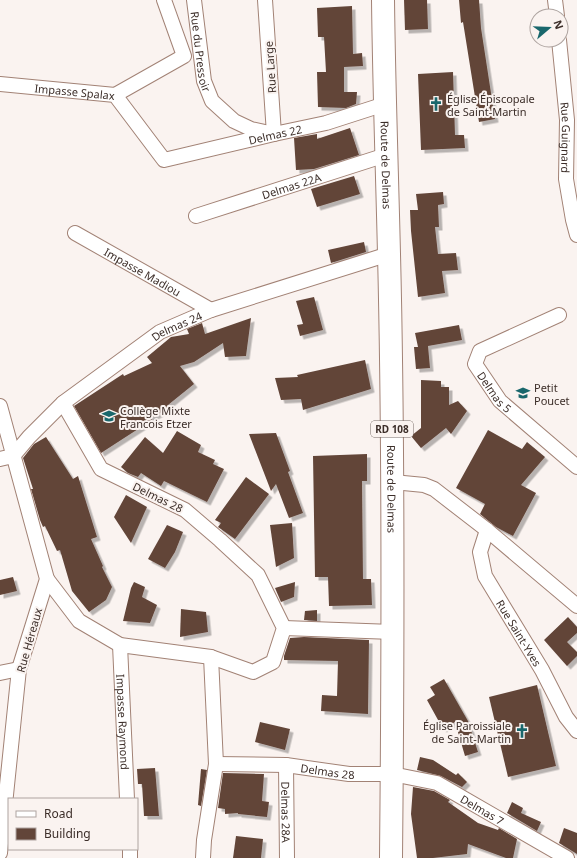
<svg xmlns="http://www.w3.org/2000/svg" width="577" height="858" font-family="'Noto Sans',sans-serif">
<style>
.building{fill:#624539;filter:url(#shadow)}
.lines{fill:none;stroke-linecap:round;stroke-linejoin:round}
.street-casing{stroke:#a28275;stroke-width:16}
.primary-casing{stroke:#a28275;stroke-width:24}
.street{stroke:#fff;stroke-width:14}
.primary{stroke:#fff;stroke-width:22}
.labels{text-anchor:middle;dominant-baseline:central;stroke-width:4;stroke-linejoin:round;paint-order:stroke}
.shield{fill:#faf3f0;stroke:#756965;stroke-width:1}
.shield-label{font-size:10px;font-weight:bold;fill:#3c2e29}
.street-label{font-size:11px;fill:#3c2e29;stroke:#faf3f0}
.poi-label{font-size:11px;fill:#3c2e29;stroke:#faf3f0;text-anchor:start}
</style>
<defs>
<filter id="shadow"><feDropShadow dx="3.5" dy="3.5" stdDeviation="0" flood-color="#0004"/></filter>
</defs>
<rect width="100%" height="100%" fill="#faf3f0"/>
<g class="building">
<polygon points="404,0 427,0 428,29 405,30"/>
<polygon points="459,0 479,0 481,28 495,119 479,122 463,22 461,23"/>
<polygon points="352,6 353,54 362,53 363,66 344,67 344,92 357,92 356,104 346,108 318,107 317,72 326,72 324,37 318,37 317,8"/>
<polygon points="453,72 455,135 464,135 465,148 421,150 418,74"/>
<polygon points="350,128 359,155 314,169 296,170 294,138 317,134 317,139"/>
<polygon points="354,176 360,194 317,207 311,189"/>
<polygon points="443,192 444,204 438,205 439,227 435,227 438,254 456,253 458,270 442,271 445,293 418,297 411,231 410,210 418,210 416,194"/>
<polygon points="364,242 366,252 331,263 328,250"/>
<polygon points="314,297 323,330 300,336 297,325 303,324 296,301"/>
<polygon points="251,318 246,356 225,357 223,343 194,362 180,366 194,384 168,405 169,408 151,418 152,420 101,453 74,406 123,374 124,376 152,363 147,357 171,337 189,334 187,329 202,323 205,334"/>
<polygon points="459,325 462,340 428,346 430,368 416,369 414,347 418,347 415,333"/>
<polygon points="365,360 371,389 303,410 301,399 281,400 275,378 298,377 297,375"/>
<polygon points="421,380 441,381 441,387 449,387 449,405 458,401 467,411 451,434 446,428 421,448 411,436 421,428"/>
<polygon points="488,430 522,449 527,442 545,457 521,485 536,493 513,536 496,527 480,514 485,504 456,488"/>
<polygon points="177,431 201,445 198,452 215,460 213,464 224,469 207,502 164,481 161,486 141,473 138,477 128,473 121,467 145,437 163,453"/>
<polygon points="276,433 290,471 288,472 303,513 289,518 276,484 271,491 249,434"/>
<polygon points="46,437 73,479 78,476 97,537 91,539 103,566 102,567 112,587 106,600 89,612 72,591 60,550 57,551 45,526 43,527 40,520 31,489 33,489 23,458 34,444"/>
<polygon points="367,454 367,481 362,481 363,579 371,579 372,605 329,606 328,577 315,577 313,456"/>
<polygon points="246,477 269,494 235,539 218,527 221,523 215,520"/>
<polygon points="126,495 147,507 131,543 114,517"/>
<polygon points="292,523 294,558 276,567 270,525"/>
<polygon points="167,525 183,532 175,552 165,568 148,559"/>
<polygon points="13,577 17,591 0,595 0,580"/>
<polygon points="134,582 145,587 142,597 157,605 150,623 123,621 131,588"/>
<polygon points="295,582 294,597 281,602 275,588"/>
<polygon points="181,609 206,612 208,632 180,637"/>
<polygon points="317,610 317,621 304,620 305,611"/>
<polygon points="568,617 577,627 577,633 567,642 577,652 577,656 567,666 544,640"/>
<polygon points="304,637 369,640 368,714 321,711 322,695 337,696 338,661 284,660 284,656 290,638"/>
<polygon points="444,679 468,721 478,752 465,756 455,722 443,729 427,700 435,695 430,687"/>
<polygon points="537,685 556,766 508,777 489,697"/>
<polygon points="260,722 290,729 285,750 255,742"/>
<polygon points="420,757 433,760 456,775 458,773 467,782 462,787 441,776 417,770"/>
<polygon points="155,768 159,816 144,816 142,784 138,784 137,769"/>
<polygon points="201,769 207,770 201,806 198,805"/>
<polygon points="223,773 264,774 262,801 269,802 267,817 238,814 238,813 225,814 225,809 218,808"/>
<polygon points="413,787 434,791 450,800 448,802 478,823 498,830 499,828 517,839 513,858 506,858 468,844 467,854 433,858 417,858 411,814"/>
<polygon points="512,802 523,808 521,813 541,822 537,831 507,813"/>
<polygon points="564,828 577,833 577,854 559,843"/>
<polygon points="236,836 263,839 261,858 233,858"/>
</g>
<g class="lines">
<defs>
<g id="street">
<path id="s1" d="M194,0L204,81L212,101L234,121L251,129L274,134L265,0"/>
<polyline points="555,0 557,16"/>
<path id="s2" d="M559,40L567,120L566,179L573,220L577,235"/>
<path id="s3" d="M0,84L115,95L164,160L274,134L326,123L385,104"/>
<polyline points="115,95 184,56 164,0"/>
<path id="s4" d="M196,216L386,155"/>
<path id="s5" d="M75,233L211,310"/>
<path id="s6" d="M559,315L480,351L475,364L500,401L577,467"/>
<polyline points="0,406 47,579 19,669 0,853"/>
<path id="s7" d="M0,459L13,456L29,437L63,403L160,332L211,310L389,254"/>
<polyline points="393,482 424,485 434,489 487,530 577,606"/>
<path id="s8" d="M487,530L480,552L485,576L542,670L566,717L577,731"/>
<polyline points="47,579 79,621 120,645 211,657 253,672 273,662 284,628 258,575 220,540 185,510 101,469 63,403"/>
<polyline points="284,628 393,632"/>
<path id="s9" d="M120,645L127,799"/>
<polyline points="0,673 19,669"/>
<path id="s10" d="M216,764L286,765L349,774H392L437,783L567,858"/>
<path id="s11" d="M286,765L287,858"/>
<polyline points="130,849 130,858"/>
<polyline points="203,858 204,840 216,764 211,657"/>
</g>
<g id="primary">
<path id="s12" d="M383,0C384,85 387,170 389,254C394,455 393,657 391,858"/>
</g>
</defs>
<use href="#street" class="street-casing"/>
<use href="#primary" class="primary-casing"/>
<use href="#street" class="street"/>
<use href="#primary" class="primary"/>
</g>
<defs>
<symbol id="church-bare" viewBox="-9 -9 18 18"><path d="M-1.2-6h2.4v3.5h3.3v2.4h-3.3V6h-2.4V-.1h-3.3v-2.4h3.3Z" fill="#19676c" stroke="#faf3f0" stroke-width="2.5" paint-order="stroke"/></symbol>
<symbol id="school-bare" viewBox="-9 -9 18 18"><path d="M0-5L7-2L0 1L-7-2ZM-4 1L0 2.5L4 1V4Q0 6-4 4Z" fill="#19676c" stroke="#faf3f0" stroke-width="2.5" paint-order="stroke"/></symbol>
<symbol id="university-bare" viewBox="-9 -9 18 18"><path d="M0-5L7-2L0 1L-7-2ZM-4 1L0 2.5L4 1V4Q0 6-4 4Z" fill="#19676c" stroke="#faf3f0" stroke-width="2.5" paint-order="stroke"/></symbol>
</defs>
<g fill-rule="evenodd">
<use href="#church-bare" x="426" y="94" width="20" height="20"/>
<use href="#school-bare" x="513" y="383" width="20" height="20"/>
<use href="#university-bare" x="99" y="406" width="20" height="20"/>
<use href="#church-bare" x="512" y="721" width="20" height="20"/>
</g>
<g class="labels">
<rect class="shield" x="371" y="421" width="42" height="16" rx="3"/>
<g class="shield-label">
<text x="392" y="429">RD 108</text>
</g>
<g class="street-label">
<text stroke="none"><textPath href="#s1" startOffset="52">Rue du Pressoir</textPath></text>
<text transform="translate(270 67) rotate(-94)">Rue Large</text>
<text stroke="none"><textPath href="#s3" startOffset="75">Impasse Spalax</textPath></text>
<text stroke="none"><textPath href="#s3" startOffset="311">Delmas 22</textPath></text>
<text stroke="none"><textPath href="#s2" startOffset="98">Rue Guignard</textPath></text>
<text stroke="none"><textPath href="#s12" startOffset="165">Route de Delmas</textPath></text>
<text stroke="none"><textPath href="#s4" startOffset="100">Delmas 22A</textPath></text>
<text stroke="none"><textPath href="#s5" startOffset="78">Impasse Madiou</textPath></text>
<text stroke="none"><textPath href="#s7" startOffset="224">Delmas 24</textPath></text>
<text stroke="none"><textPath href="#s6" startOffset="135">Delmas 5</textPath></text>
<text stroke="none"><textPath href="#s12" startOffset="489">Route de Delmas</textPath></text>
<text transform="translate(158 497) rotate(26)">Delmas 28</text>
<text stroke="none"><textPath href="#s8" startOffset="114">Rue Saint-Yves</textPath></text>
<text transform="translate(29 640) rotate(-74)">Rue Héreaux</text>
<text stroke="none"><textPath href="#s9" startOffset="77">Impasse Raymond</textPath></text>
<text stroke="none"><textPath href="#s10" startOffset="112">Delmas 28</textPath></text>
<text stroke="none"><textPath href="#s10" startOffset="275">Delmas 7</textPath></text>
<text stroke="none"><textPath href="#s11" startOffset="47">Delmas 28A</textPath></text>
</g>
<g class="poi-label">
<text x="447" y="98">Église Épiscopale<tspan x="447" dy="13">de Saint-Martin</tspan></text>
<text x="534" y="387">Petit<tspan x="534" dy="13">Poucet</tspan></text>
<text x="120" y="410">Collège Mixte<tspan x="120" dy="13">Francois Etzer</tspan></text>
<text x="511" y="725" text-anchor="end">Église Paroissiale<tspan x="511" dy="13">de Saint-Martin</tspan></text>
</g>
</g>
<rect x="8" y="798" width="130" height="52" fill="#faf3f0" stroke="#aea4a0"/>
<rect x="16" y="811" width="20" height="6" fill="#ffffff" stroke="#aea4a0"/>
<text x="44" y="818" font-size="12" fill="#3c2e29">Road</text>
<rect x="16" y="828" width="20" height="12" fill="#624539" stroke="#aea4a0"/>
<text x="44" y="838" font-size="12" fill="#3c2e29">Building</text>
<g transform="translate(549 28) rotate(71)"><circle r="19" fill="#faf3f0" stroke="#aea4a0"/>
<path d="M0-3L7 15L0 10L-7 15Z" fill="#19676c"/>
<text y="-6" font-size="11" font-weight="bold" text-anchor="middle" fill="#3c2e29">N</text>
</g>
</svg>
